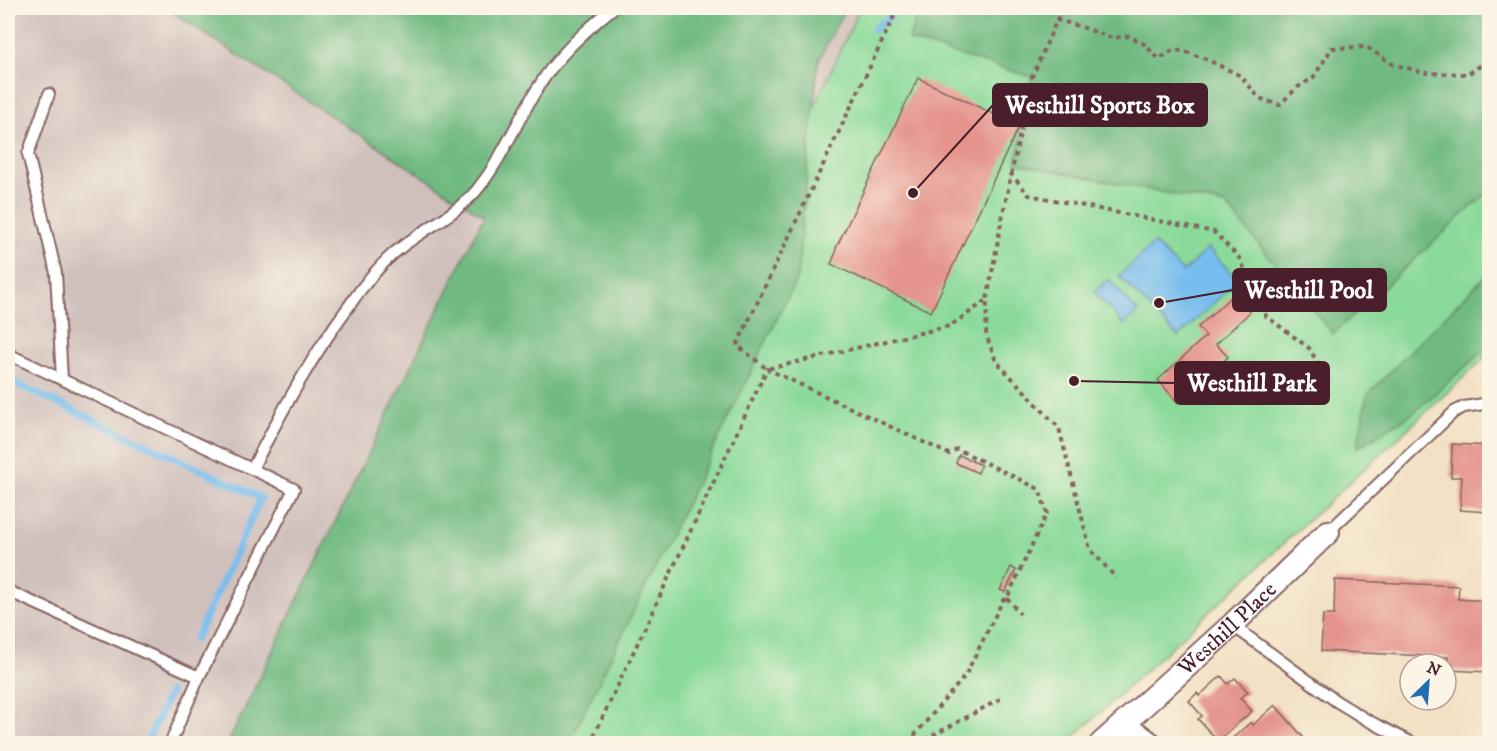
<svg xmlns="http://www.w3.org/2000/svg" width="1497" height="751" font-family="'IM FELL DW Pica',serif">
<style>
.industrial{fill:#d0c0bc}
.green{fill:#8ada9a;stroke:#6a7c62;stroke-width:1.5}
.forest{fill:#6fba82;stroke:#5c6c56;stroke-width:1.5}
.water{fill:#77bdee;stroke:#606e8c;stroke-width:1.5}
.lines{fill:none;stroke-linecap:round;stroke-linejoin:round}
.stream{stroke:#77bdee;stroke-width:7}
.building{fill:#e4948d}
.lane-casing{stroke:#856361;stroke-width:14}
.street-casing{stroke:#856361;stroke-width:26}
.path{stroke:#856361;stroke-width:4;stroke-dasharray:4.5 4.5;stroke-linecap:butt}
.lane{stroke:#fff;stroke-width:10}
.street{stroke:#fff;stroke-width:22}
.labels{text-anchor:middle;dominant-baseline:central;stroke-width:4.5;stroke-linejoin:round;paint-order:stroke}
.street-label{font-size:22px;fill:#4a1f2b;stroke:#fcf5e5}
.leader{fill:none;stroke:#4a1f2b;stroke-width:2}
.callout-dot{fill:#4a1f2b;stroke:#fcf5e5;stroke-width:2}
.callout{fill:#4a1f2b;stroke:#4a1f2b;stroke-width:2}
.callout-label{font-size:24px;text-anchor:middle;font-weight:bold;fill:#fff}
</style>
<rect width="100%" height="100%" fill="#fcf5e5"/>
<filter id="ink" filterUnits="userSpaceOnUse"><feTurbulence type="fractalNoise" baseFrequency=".0167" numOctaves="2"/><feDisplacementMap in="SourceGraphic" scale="12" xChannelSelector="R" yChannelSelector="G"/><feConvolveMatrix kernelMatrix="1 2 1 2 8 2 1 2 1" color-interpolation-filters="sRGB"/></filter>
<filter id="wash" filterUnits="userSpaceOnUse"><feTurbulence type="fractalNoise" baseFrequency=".008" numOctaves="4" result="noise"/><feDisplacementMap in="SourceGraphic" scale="24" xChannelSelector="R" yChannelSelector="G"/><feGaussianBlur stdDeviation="1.35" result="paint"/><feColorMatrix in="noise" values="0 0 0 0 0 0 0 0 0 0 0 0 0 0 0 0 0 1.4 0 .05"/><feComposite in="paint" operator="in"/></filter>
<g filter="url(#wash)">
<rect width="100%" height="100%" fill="#f2e1c4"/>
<polygon class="industrial" points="8,8 860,8 521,743 8,743"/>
<polygon class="green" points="860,8 1489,8 1489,354 1067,743 521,744"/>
<g class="forest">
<polygon points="166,8 845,8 818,62 797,278 569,743 228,743 484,216"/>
<polygon points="920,8 1489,8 1489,191 1333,334 1226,205 1016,163 1032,77 908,40"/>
<polygon points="1489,272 1489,346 1412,414 1357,448 1367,395"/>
</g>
<g class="water">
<polygon points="1154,243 1183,272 1208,248 1238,280 1178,337 1119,276"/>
<polygon points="1108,279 1138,312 1124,325 1094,292"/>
</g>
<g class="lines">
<g class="stream">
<polyline points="874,29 900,8"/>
<polyline points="8,380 261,498 195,640"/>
<polyline points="146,744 170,692"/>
</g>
</g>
<g id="blocks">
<g class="building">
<polygon points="918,78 1019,126 931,312 831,264 836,252 836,248"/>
<polygon points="1234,294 1250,312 1216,344 1228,357 1178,403 1158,380 1206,336 1198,327"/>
<polygon points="1452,444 1490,446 1490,512 1460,510 1462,477 1451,477"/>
<polygon points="959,455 981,465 978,473 956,463"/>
<polygon points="1011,567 1016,570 1005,592 1000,590"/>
<polygon points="1335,580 1459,586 1458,599 1490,601 1490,672 1448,670 1448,657 1321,651 1323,615 1334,615"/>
<polygon points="1221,676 1228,684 1235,678 1248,692 1240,698 1252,711 1218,741 1198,719 1202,716 1189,701 1197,693 1199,696"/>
<polygon points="1275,705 1303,737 1296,744 1232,744 1229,741 1251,722 1253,725"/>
</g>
</g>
</g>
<g filter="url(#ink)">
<use href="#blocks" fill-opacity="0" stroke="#856361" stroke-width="1.5"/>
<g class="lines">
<defs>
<g id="lane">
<polyline points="49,94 28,154 56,273 62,379"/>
<polyline points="8,354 294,489 199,677 170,744"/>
<path d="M252,469C281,413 311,357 349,306C362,287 376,269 393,254C419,231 452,218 476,191C502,160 517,120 539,86C558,55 586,30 613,8"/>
<polyline points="1328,532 1454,412 1464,407 1490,403"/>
<polyline points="8,591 199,677"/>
<polyline points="1232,625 1336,701 1367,720 1414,744"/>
</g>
<g id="street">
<polyline points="1124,724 1151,744"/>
<path id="s1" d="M1101,744L1232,625L1328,532"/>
</g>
</defs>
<use href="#lane" class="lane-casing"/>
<use href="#street" class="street-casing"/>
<g class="path">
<polyline points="898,8 737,345 767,369 950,326 987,300"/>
<polyline points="1062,8 1032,77 1002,218 987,300 986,335 996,361 1059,428 1090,549 1116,578"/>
<polyline points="1056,20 1076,25 1112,38 1129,36 1144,44 1159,59 1173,50 1184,51 1206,59 1241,76 1259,98 1279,105 1298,87 1313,78 1332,48 1367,47 1392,64 1426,73 1468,74 1490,59"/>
<polyline points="1010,173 1029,195 1214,232 1240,259 1266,316 1309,348 1330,384"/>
<polyline points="1007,598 1020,614"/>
<polyline points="590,744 767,369 949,454 957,449 1039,489 1047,513 1007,598 1003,600 965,676 907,744"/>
<polyline points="917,744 1002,698"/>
</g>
<use href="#lane" class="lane"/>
<use href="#street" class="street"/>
</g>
</g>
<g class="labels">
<g class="street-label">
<text stroke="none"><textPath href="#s1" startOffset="171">Westhill Place</textPath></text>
</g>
</g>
<path class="leader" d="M913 193L993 105M1159 303L1233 290M1074 381L1175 383"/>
<g class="callout-dot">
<circle cx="913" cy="193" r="6"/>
<circle cx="1159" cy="303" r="6"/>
<circle cx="1074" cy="381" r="6"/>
</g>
<g class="callout">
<rect x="993" y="84" width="214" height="42" rx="6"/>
<rect x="1233" y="269" width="153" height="42" rx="6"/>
<rect x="1175" y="362" width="154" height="42" rx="6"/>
</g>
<g class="callout-label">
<text x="1100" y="113">Westhill Sports Box</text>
<text x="1309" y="298">Westhill Pool</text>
<text x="1252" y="391">Westhill Park</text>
</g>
<rect width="1497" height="751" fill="none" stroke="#fcf5e5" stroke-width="30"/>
<g transform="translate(1428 682) rotate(25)"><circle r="28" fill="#fcf5e5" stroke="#b59f9b" stroke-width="1.5"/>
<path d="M0-4.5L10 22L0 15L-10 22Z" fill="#1f6fb2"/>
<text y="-9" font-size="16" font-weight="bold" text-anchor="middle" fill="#4a1f2b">N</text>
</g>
</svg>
